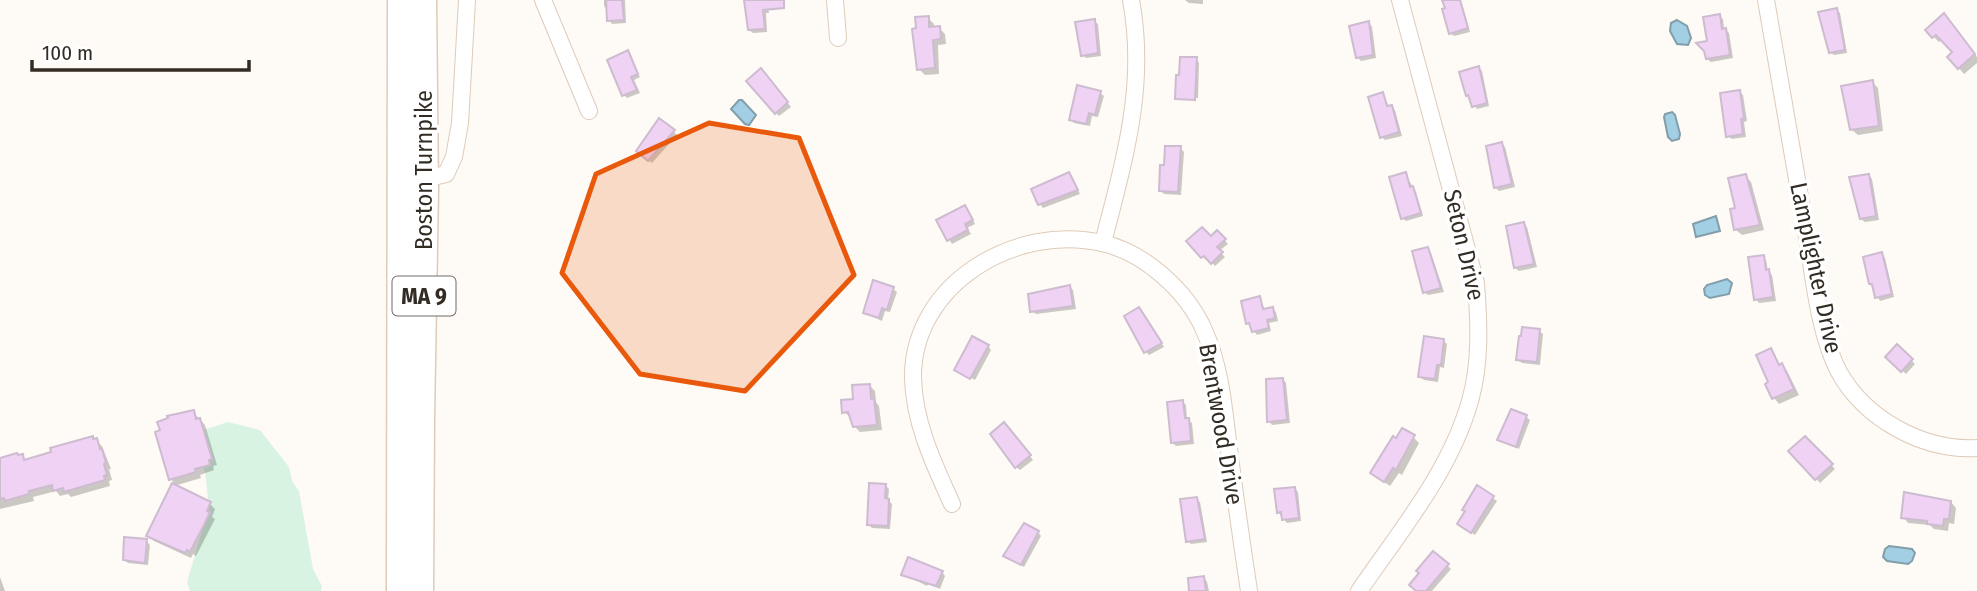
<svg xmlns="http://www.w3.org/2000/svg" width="1977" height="591" font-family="'Fira Sans Condensed',sans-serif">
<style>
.green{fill:#d9f3e3}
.water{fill:#a2cfe3;stroke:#819eaa;stroke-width:2}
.shadow{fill:#0003}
.building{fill:#efd2f4;stroke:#cdbcd0;stroke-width:2}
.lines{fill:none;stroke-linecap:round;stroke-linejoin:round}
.minor-casing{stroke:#decbb8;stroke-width:18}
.trunk-casing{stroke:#decbb8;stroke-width:29}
.minor{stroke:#fff;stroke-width:16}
.trunk{stroke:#fff;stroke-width:26}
.marked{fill:#e8590c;fill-opacity:0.2;stroke:#e8590c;stroke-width:5;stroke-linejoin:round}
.labels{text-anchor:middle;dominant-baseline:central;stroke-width:7;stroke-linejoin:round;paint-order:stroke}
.shield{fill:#fff;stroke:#706b66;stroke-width:2}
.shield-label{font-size:23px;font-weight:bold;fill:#332c25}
.street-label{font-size:24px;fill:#332c25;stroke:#fff}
</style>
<rect width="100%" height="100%" fill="#fefaf6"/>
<polygon class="green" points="228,422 260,430 289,467 292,481 299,491 313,569 322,586 321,591 190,591 187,582 209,507 205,472 193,445 203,430"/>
<g class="water">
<polygon points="1677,20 1687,26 1691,38 1688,45 1677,44 1670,31 1671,23"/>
<polygon points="739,100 742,100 756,115 749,125 745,124 731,109"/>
<polygon points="1672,112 1675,115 1680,134 1679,139 1672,141 1668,137 1664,117 1665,114"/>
<polygon points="1716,216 1720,231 1696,237 1693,224"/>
<polygon points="1727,279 1732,283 1729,294 1710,298 1705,295 1704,289 1707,285"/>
<polygon points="1889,546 1912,549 1915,553 1912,561 1908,564 1887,561 1883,557 1885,549"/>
</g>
<g class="shadow">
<polygon points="604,0 625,0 626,23 612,24 609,20 608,10 604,6"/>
<polygon points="746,0 767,0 769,13 766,13 767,32 753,33 749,30"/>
<polygon points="1185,0 1203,0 1203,4 1189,3"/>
<polygon points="1444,0 1461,0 1470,32 1454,36 1450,33"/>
<polygon points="1836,10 1840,13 1847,53 1834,55 1830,52"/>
<polygon points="1719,16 1723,19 1724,29 1729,33 1733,58 1711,62 1707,59 1709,43"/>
<polygon points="928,18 934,24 934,28 939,28 945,34 946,44 938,45 939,74 925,75 919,69"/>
<polygon points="1094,21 1098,24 1101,56 1086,58 1083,55"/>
<polygon points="1949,21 1977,57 1977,63 1964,74 1959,68 1954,53 1942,39 1939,42 1927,30"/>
<polygon points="1369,23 1372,27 1376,58 1361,61 1357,57"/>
<polygon points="627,52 640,77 634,80 640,93 627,98 624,95"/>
<polygon points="1196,59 1199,63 1198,98 1178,98 1178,100 1177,98"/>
<polygon points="1478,68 1482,71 1489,106 1477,109 1468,95"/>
<polygon points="764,74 791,107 779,116 748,82"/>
<polygon points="1872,82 1878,88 1883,131 1858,135 1852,130"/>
<polygon points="1739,92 1743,95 1747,121 1744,122 1746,137 1732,139 1728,136"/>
<polygon points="1100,93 1104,96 1098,117 1092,116 1090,126 1074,123 1071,119"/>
<polygon points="1383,94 1389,107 1395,110 1402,136 1385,140 1382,137"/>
<polygon points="673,131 677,135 652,163 641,154"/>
<polygon points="1502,144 1505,147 1515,187 1499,191 1495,187"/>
<polygon points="1180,148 1184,152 1181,195 1164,194 1160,190 1165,167"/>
<polygon points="1069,174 1080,194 1043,208 1040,204"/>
<polygon points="1405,174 1416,192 1423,216 1406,221 1402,218"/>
<polygon points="1868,175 1872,179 1879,220 1865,222 1861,219"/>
<polygon points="1745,176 1751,182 1764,230 1742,235 1736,230 1737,209"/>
<polygon points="965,207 975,224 967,228 971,234 952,244 938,221"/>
<polygon points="1524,224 1527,227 1537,267 1519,271 1515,268"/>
<polygon points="1217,232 1228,244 1219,251 1225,257 1215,266 1208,258 1206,260 1189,242 1211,238"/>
<polygon points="1428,249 1431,253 1444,292 1428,295 1424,292"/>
<polygon points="1882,254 1885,258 1894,297 1880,301 1870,284"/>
<polygon points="1763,257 1766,260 1768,271 1772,275 1776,301 1759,303 1756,299"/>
<polygon points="1070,287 1073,290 1076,309 1036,314 1032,311 1046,293 1045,290"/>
<polygon points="893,289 897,292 890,312 885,311 882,321 865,313"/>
<polygon points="1260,298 1265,311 1272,309 1276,312 1278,321 1269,323 1271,331 1257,335 1248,323"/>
<polygon points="1142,313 1164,347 1149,355 1146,352"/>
<polygon points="1539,331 1543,334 1540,365 1522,363 1518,360"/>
<polygon points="1443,340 1447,344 1444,368 1440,367 1438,382 1424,380 1420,377"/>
<polygon points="988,346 991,350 975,380 957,370"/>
<polygon points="1897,346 1915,364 1906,374 1887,357"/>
<polygon points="1770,350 1781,366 1787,371 1799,395 1779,404 1774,398 1767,385 1771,383"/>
<polygon points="1283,379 1286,383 1290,423 1272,425 1269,421"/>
<polygon points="869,385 875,391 876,402 879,406 882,430 860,432 854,426 852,418 844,412"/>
<polygon points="1182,402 1186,405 1187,420 1192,423 1194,444 1176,446 1173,443"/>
<polygon points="193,412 205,425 217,465 213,466 214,470 200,475 201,478 174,486 210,504 215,509 212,517 215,519 196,556 193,554 191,558 154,541 148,536 174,483 171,479"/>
<polygon points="1526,417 1530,420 1519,449 1499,439"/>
<polygon points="1007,428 1033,460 1020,470 1016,467"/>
<polygon points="1413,437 1419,443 1402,475 1399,473 1390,486 1378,478 1372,473 1396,441"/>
<polygon points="92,438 102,446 111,469 109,469 112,480 109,481 110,486 71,497 68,494 60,496 56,491 33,497 34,501 0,509 0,459 22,456 27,461"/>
<polygon points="1805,438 1835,469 1820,483 1791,451"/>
<polygon points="885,485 889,489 888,500 892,504 890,529 872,528 869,525"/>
<polygon points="1294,488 1298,492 1301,521 1287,523 1278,512"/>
<polygon points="1478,488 1497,501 1475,535 1463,527 1466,512"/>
<polygon points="1196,499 1200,502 1207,542 1191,544 1188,541"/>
<polygon points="1951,502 1956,508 1954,524 1949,523 1948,531 1934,529 1930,525 1908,523 1903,517"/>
<polygon points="1038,532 1041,536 1024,567 1005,556"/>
<polygon points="146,541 150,545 148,565 128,563 124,560"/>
<polygon points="1434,553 1451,569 1432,591 1418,591"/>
<polygon points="942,572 945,576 940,589 928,584 927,586 903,574"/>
<polygon points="0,577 5,591 0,591"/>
<polygon points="1204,578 1207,582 1209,591 1191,591"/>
</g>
<g class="building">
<polygon points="606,0 622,0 624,20 607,21"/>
<polygon points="744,0 784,0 784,8 763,10 765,29 748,30"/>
<polygon points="1442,0 1460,0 1468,28 1449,34 1442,9 1445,8"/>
<polygon points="1837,8 1845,50 1829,53 1818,12"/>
<polygon points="1944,13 1975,54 1958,69 1947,57 1952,52 1936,35 1932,38 1925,30"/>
<polygon points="1720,14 1722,29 1726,28 1730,55 1706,59 1704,51 1696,43 1707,41 1703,17"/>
<polygon points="929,16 929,27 940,26 941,39 933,40 935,68 917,70 912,29 916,28 915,17"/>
<polygon points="1095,19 1098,53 1081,56 1075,22"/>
<polygon points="1369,21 1373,55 1356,58 1349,26"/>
<polygon points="628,50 638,74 631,77 637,90 622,96 607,60"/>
<polygon points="1180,57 1197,57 1195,100 1175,99 1176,75 1179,75"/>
<polygon points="1479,66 1487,103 1472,107 1468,95 1466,96 1459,72"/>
<polygon points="761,68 788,102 775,114 746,81"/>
<polygon points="1873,80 1879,126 1850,130 1841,86"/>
<polygon points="1077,85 1101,91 1095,115 1089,113 1086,124 1069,120"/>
<polygon points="1740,90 1744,118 1741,119 1743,134 1726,137 1720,93"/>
<polygon points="1383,92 1387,106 1392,105 1399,132 1380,138 1368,97"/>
<polygon points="659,118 675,130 648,161 636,151"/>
<polygon points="1502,142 1512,184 1494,188 1486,146"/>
<polygon points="1165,146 1181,146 1178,192 1159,191 1160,165 1164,165"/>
<polygon points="1069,172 1078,190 1038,205 1031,189"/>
<polygon points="1406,172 1410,187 1413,186 1421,213 1401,219 1389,177"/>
<polygon points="1746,174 1760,225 1734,230 1730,209 1735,208 1728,178"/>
<polygon points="1869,174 1876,216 1860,219 1849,177"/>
<polygon points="965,205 973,220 965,224 968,230 947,241 936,220"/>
<polygon points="1524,222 1534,264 1514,268 1506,226"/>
<polygon points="1202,227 1211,236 1217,230 1226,239 1217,247 1223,252 1211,264 1204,256 1201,258 1186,241"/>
<polygon points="1428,247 1441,288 1423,293 1412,251"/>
<polygon points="1882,252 1892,294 1875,298 1872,284 1869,284 1863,257"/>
<polygon points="1764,255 1766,270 1769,269 1773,297 1754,300 1748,257"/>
<polygon points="873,280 894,287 887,310 882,308 879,318 863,313"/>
<polygon points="1070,285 1073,306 1030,312 1028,294"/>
<polygon points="1260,296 1263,309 1273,307 1275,318 1267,320 1269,328 1252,332 1249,323 1246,324 1241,301"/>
<polygon points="1139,307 1162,343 1144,353 1124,316"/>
<polygon points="1522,327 1540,329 1537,362 1516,360 1519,336 1521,336"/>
<polygon points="972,336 989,345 970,379 954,370"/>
<polygon points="1424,336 1444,339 1441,365 1437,365 1435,379 1418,377"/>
<polygon points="1897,344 1913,359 1901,372 1885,357"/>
<polygon points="1771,348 1779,365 1782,363 1794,389 1772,399 1765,384 1768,382 1756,355"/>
<polygon points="1283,378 1287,420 1267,422 1266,379"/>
<polygon points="870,384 871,399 874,398 877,425 853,427 848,412 842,413 841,400 853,399 852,385"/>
<polygon points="1183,400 1185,418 1189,418 1191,441 1171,443 1167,402"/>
<polygon points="1511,409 1527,415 1516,447 1497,440"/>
<polygon points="194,410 196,419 200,418 212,459 209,460 210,465 195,469 196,472 169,480 155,432 160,430 157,422 168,418 167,416"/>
<polygon points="1004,422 1031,455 1015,468 990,434"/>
<polygon points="1402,428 1415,435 1396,470 1393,468 1384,482 1370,473 1393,436 1396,438"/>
<polygon points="93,436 93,439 97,438 100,449 102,449 106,463 104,464 107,475 104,476 105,480 64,492 63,488 53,491 52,485 29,491 29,494 5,501 4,498 0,499 0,458 17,453 18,455 23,454 24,460 51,452 50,448"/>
<polygon points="1805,436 1833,464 1815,480 1788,451"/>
<polygon points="172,483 211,502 207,511 210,512 204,525 190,552 187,550 185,553 146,536"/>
<polygon points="869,483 886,484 885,498 889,499 888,526 867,525"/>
<polygon points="1477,485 1494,496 1471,533 1457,524 1465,511 1462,510"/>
<polygon points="1295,487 1299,518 1282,520 1281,512 1277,513 1274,489"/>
<polygon points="1904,492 1951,501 1949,519 1944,519 1943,526 1927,524 1927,521 1901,518"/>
<polygon points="1197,497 1205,539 1186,542 1180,499"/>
<polygon points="1024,523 1039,531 1021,565 1003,556"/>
<polygon points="124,537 147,539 145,563 123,560"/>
<polygon points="1433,551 1449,564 1426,591 1416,591 1409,585 1419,573 1416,571"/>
<polygon points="908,557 943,571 936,586 901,575"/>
<polygon points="1204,576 1206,591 1189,591 1188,578"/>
</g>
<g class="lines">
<defs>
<g id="minor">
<polyline points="543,0 589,111"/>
<polyline points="835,0 838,38"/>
<path d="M1766,0C1780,79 1793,158 1807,237C1814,279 1819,334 1839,372C1865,419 1923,451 1977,448"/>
<polyline points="425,179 446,174 454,157 460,123 467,0"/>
<path d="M1103,243C1124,160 1147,86 1131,0"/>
<path d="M952,504C934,464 914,423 913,378C912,284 1016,223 1102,243C1144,252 1187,291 1204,330C1221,367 1224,410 1229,449C1235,496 1242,544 1249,591"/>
<path d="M1359,591C1400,531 1450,472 1470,401C1481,363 1479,322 1476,283L1400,0"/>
</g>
<g id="trunk">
<polyline points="400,591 401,0"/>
<polyline points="420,591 421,418 425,189 423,0"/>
</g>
</defs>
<use href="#minor" class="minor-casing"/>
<use href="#trunk" class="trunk-casing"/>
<use href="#minor" class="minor"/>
<use href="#trunk" class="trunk"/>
</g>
<path class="marked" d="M709,123L799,138L854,275L745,391L640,374L562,273L596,174Z"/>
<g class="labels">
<rect class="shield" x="392.5" y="276.5" width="63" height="39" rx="5"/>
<g class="shield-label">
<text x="424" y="296">MA 9</text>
</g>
<g class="street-label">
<text transform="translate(424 170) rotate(-90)">Boston Turnpike</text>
<text transform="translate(1464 245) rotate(77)">Seton Drive</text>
<text transform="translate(1816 268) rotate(78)">Lamplighter Drive</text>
<text transform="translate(1221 424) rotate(80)">Brentwood Drive</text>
</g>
</g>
<path d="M32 60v10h217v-10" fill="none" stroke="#332c25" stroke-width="3.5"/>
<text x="42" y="60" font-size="21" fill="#332c25" stroke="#ffffff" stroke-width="5" paint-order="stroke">100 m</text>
</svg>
